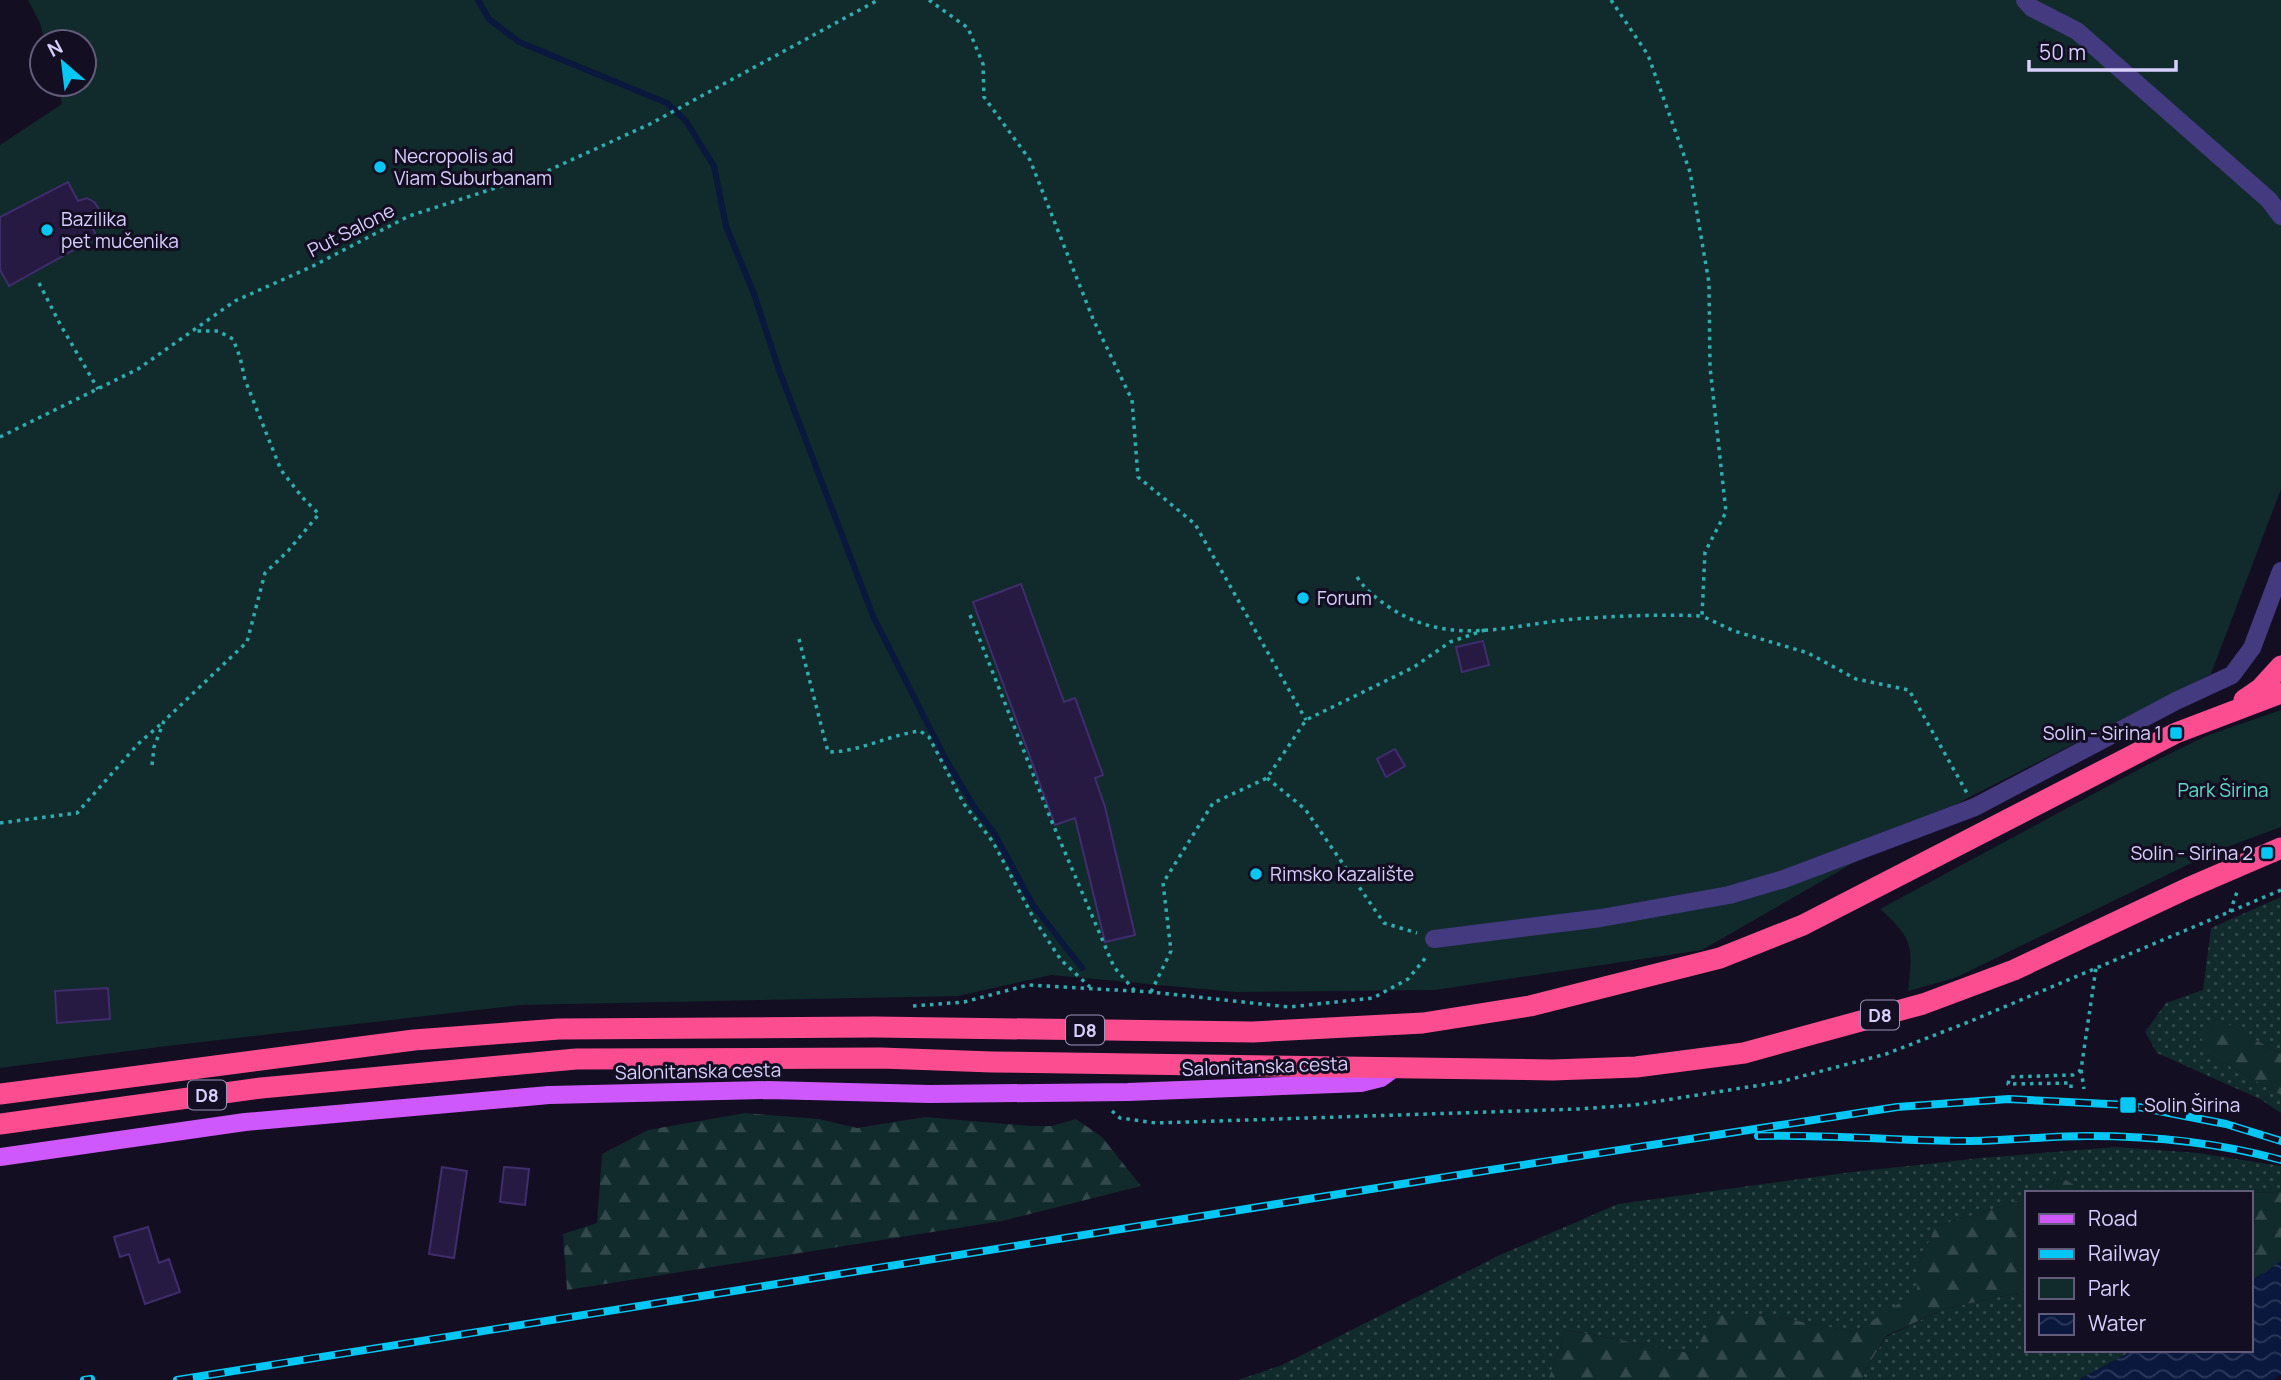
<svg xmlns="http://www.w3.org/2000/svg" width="2281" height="1380" font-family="Manrope,sans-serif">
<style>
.grass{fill:url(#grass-dots)}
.forest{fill:url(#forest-firs)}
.park{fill:#112a2b}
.water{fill:url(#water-waves)}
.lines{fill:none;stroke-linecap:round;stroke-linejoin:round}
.stream{stroke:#0a183e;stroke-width:6}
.building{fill:#261a42;stroke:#402d6e;stroke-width:2}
.path{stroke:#30adb1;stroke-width:3.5;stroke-dasharray:3.5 5;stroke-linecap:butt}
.minor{stroke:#433a80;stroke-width:18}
.major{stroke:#ce58fc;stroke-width:18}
.highway{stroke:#fc4d90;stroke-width:21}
.rail-casing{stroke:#04c7f5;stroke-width:8}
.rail{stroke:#130e22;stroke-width:5;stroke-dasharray:16;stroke-linecap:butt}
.poi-dot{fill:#04c7f5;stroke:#130e22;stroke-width:2.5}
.labels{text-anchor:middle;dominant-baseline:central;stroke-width:6;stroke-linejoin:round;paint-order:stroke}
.shield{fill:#130e22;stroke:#9e95bc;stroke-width:2}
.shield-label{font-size:18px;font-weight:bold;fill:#d9cffe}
.poi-label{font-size:19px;fill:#d9cffe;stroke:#130e22;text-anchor:start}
.street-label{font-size:19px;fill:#d9cffe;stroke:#130e22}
.park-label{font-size:19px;fill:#5dddc9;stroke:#130e22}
</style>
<defs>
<pattern id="grass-dots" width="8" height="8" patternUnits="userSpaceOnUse" patternTransform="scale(1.75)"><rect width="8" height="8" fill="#112a2b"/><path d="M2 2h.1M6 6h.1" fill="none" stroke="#33484b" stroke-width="1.8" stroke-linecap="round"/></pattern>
<pattern id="forest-firs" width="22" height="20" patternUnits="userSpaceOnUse" patternTransform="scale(1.75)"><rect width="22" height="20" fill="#112a2b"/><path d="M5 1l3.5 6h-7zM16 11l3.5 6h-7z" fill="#33484b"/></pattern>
<pattern id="water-waves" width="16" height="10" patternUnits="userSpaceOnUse" patternTransform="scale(1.75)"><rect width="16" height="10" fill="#0a183e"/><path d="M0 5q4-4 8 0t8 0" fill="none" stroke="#2d395b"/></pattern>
</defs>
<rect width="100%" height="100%" fill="#130e22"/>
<g class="grass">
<polygon points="2281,897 2281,1054 2218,1019 2208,1054 2281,1095 2281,1113 2260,1099 2157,1053 2145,1032 2166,1003 2203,990 2211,928"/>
<polygon points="2115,1147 2198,1153 2281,1166 2281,1192 2074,1193 2074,1186 2063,1178 2033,1193 2027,1193 2027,1196 2010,1204 1936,1226 1919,1263 1918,1292 1854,1332 1778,1317 1695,1354 1566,1330 1548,1380 1238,1380 1282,1365 1500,1255 1618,1204 1844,1173 1981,1158"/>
<polygon points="2027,1291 2027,1350 2134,1350 2078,1380 1864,1380 1863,1374 1886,1337 1944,1309"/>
</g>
<g class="forest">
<polygon points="2218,1019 2281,1054 2281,1095 2208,1054 2200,1035"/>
<polygon points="745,1113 819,1119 857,1128 925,1117 1031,1126 1052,1126 1076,1119 1102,1137 1141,1186 1002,1221 567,1290 563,1234 597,1223 602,1154 648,1130"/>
<polygon points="2063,1178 2075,1186 2074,1193 2033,1193"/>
<polygon points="2281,1192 2281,1261 2251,1281 2251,1193 2209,1193"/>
<polygon points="2027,1196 2027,1291 1944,1309 1886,1336 1863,1374 1864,1380 1548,1380 1566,1330 1695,1354 1713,1314 1778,1317 1854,1332 1917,1292 1919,1263 1936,1226 2010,1204"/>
</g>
<g class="park">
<polygon points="28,0 2281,0 2281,489 2211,674 1958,803 1702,950 1435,990 1235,992 1051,975 958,996 520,1005 159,1047 0,1068 0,145 62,104 57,84 84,84 84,42 45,42 40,23"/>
<path d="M2281,710V827L2214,852L1955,978L1908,991C1913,948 1914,939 1880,909L2149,764L2206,736Z"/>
</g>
<polygon class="water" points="2281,1261 2281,1374 2272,1380 2078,1380 2134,1350 2251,1350 2251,1281"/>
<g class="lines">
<polyline class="stream" points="478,0 489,19 519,42 667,103 686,121 714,166 726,226 754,294 779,370 873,616 946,760 973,805 994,833 1033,905 1082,968"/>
</g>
<g class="building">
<polygon points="68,182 78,201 87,198 94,202 99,209 97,216 90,223 97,237 9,286 0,270 0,217"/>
<polygon points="1021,584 1064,702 1075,698 1103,775 1095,778 1105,807 1135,935 1105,942 1075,818 1055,825 973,602"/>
<polygon points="1483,641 1489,665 1462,672 1456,647"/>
<polygon points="1395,749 1405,766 1386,777 1377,759"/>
<polygon points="108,988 110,1019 57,1023 55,991"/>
<polygon points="442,1167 467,1171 454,1258 429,1254"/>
<polygon points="504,1167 529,1169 525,1205 500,1202"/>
<polygon points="148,1227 159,1263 169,1259 180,1292 145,1304 129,1254 120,1257 114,1237"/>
</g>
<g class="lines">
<g class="path">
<polyline points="929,0 968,28 983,64 984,97 1030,160 1093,319 1132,400 1138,477 1195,524 1306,720"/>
<polyline points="1611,0 1648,55 1690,172 1709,283 1710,367 1726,512 1705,552 1702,616 1734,631 1808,653 1856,679 1909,690 1967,793"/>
<polyline points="39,283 60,324 98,389"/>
<polyline points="0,437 138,369 235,301 313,266 409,216 545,172 650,124 878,0"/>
<path d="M1357,577C1367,592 1377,599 1392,609C1452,647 1509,625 1574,619C1617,616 1659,614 1702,616"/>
<polyline points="970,615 1052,822 1114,967 1135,991"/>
<path d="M799,639L828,752C860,752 888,735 920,731L929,737L964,804L993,842L1034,919L1061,960L1090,987"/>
<polyline points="152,765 154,747 164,721 247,642 265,573 288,551 319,514 302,497 281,470 245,380 240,357 233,339 218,331 196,331"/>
<polyline points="1267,778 1305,809 1384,923 1417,933"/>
<polyline points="0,823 77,813 138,744 162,723"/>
<polyline points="2230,912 2238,889"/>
<polyline points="1151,992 1171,951 1163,883 1213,803 1267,778 1306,720 1414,667 1450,642 1485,630"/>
<polyline points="913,1006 964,1002 1028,985 1151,992 1289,1007 1373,998 1408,979 1427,956"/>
<polyline points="2081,1070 2084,1089"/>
<polyline points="2071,1088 2071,1083 2008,1084 2010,1077 2073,1075 2081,1070 2096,968"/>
<polyline points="1112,1111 1120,1118 1156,1123 1579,1109 1634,1105 1780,1082 1886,1054 1971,1021 2281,890"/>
</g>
<g class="minor">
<polyline points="2025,0 2032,8 2077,31 2269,200 2281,216"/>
<polyline points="1434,939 1601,918 1729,895 1784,879 1975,807 2176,701 2232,675 2252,648 2281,571"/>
</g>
<polyline class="major" points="0,1157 245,1122 549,1095 768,1090 930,1094 1128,1092 1361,1083 1381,1078 1396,1067"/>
<g class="highway">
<polyline points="2244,700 2260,689 2281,666"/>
<polyline points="0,1094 414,1040 559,1029 874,1027 1253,1032 1423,1023 1530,1006 1720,958 1803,925 2176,733 2281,693"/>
<polyline points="0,1124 261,1088 576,1059 881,1058 992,1062 1553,1070 1636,1067 1744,1053 1923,1004 2014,970 2188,888 2281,848"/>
</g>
<defs>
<g id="rail">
<path d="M1758,1136C1827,1134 1896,1141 1965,1141C2006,1141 2046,1136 2087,1136C2153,1136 2217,1142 2281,1160"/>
<polyline points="84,1380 91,1379"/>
<polyline points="177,1380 1471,1173 1897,1107 2009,1099 2128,1105 2226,1124 2281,1141"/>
</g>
</defs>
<use href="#rail" class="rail-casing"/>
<use href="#rail" class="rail"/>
</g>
<g class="poi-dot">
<circle cx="380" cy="167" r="7"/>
<circle cx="47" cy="230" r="7"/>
<circle cx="1303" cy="598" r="7"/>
<rect x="2169" y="726" width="14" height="14" rx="3.5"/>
<rect x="2260" y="846" width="14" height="14" rx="3.5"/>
<circle cx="1256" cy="874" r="7"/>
<rect x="2119" y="1096" width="18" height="18" rx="3.5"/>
</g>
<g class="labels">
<g class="shield">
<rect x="1861" y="1000.5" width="38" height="29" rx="5"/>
<rect x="1066" y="1015.5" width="38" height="29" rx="5"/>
<rect x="188" y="1080.5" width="38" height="29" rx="5"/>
</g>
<g class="shield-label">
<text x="1880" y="1015">D8</text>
<text x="1085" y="1030">D8</text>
<text x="207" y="1095">D8</text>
</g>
<g class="poi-label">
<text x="394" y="156">Necropolis ad<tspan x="394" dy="22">Viam Suburbanam</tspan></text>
<text x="61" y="219">Bazilika<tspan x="61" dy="22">pet mučenika</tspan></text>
<text x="1317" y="598">Forum</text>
<text x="2162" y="733" text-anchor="end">Solin - Sirina 1</text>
<text x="2253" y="853" text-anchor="end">Solin - Sirina 2</text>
<text x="1270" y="874">Rimsko kazalište</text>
<text x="2144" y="1105">Solin Širina</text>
</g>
<g class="street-label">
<text transform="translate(351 230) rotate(-27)">Put Salone</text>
<text transform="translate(1265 1066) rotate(-2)">Salonitanska cesta</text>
<text transform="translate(698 1071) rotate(-1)">Salonitanska cesta</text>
</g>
<g class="park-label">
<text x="2223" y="790">Park Širina</text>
</g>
</g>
<rect x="2025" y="1191" width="228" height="161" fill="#130e22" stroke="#625b7a" stroke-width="2"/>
<rect x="2039" y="1214" width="35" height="10" fill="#ce58fc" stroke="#625b7a" stroke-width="2"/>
<text x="2088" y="1226" font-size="21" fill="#d9cffe">Road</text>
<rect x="2039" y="1249" width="35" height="10" fill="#04c7f5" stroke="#625b7a" stroke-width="2"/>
<text x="2088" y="1261" font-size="21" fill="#d9cffe">Railway</text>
<rect x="2039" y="1278" width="35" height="21" fill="#112a2b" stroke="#625b7a" stroke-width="2"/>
<text x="2088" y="1296" font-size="21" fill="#d9cffe">Park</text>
<rect x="2039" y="1314" width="35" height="21" fill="url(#water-waves)" stroke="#625b7a" stroke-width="2"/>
<text x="2088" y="1331" font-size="21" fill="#d9cffe">Water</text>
<g transform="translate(63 63) rotate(332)"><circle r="33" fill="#130e22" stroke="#625b7a" stroke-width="2"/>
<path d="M0-5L12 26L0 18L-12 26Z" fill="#04c7f5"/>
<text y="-10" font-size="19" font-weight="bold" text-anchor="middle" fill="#d9cffe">N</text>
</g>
<path d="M2029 60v10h147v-10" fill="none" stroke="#d9cffe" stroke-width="3.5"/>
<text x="2039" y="60" font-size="21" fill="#d9cffe" stroke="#130e22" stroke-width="5" paint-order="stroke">50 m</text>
</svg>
